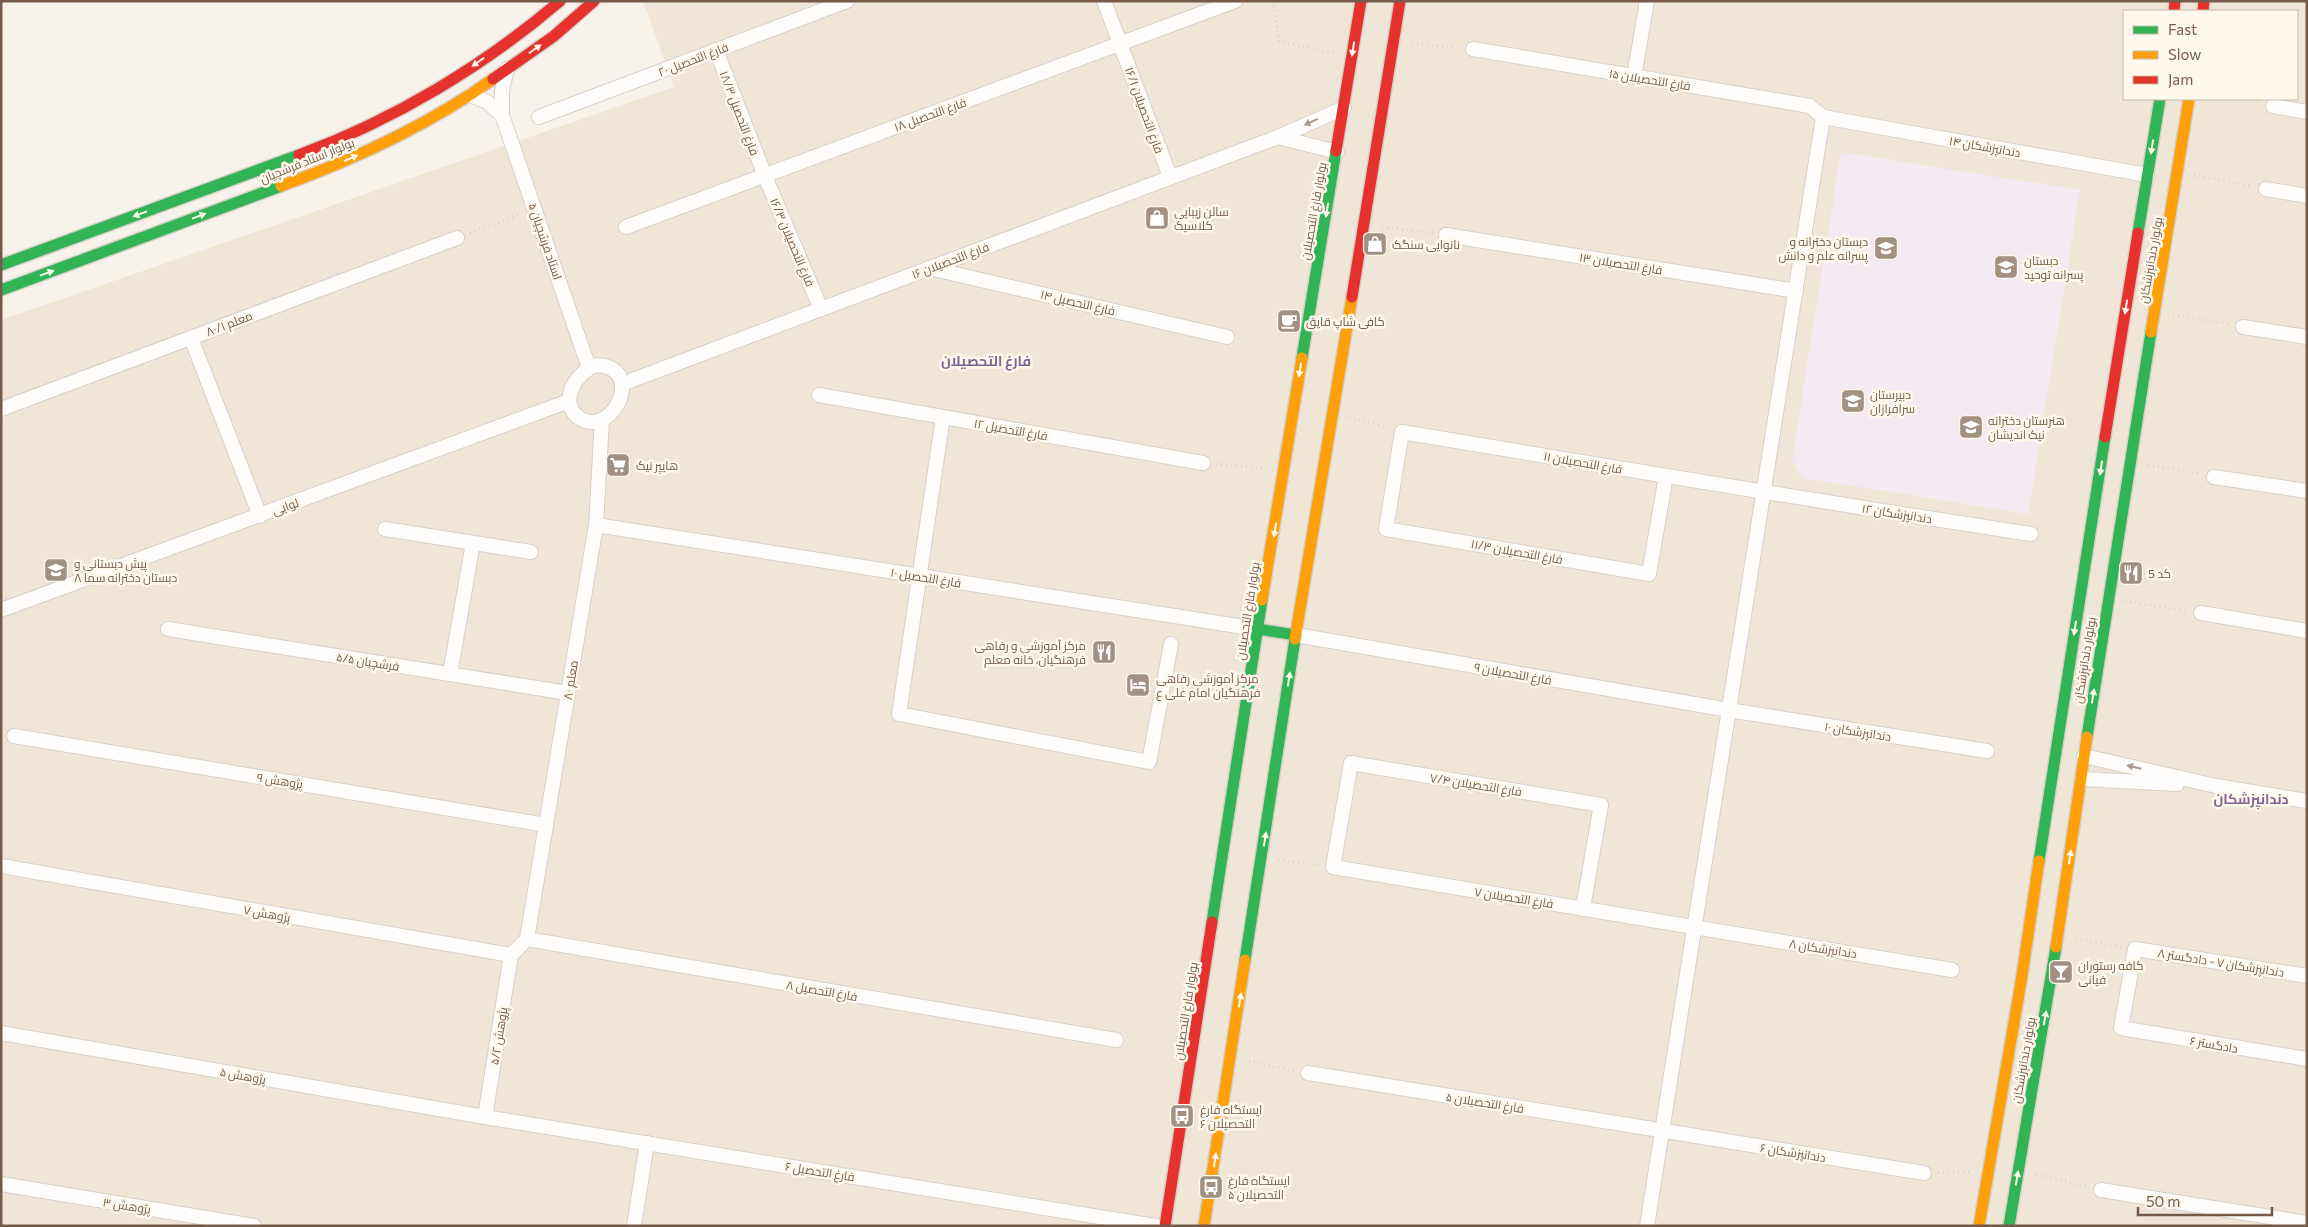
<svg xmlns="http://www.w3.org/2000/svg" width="2308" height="1227" font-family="Commissioner,Cairo,sans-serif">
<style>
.residential{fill:#f0e6d8;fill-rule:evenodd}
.education{fill:#f4eaf2}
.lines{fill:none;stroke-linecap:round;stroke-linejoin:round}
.street-casing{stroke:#d6d0c9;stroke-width:16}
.fast-casing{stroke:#d7d0c8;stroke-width:14}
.slow-casing{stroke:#d7d0c8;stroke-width:14}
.jam-casing{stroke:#d7d0c8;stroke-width:14}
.path{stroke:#dad2cd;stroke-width:3;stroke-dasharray:1 4;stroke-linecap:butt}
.street{stroke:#fefdfc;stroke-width:14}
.fast{stroke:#30b455;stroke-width:11}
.slow{stroke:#ff9f0a;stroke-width:11}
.jam{stroke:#e5322d;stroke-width:11}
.oneway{fill:#fff8ec}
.oneway2{fill:#ac9c91}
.labels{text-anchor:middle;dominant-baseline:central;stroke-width:5;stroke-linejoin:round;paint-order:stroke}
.street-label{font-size:12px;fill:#755b4a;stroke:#fff8ec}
.poi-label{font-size:12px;fill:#755b4a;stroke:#fff8ec;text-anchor:start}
.neighbourhood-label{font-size:14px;font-weight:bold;fill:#846291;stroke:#fff8ec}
</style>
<rect width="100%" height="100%" fill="#f7f3ea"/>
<path class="residential" d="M643,1H2307V1226H1V320L674,87ZM2124,11H2297V99H2124Z"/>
<polygon class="education" points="1841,152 2080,190 2028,514 1803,478 1792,460"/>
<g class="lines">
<defs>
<g id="street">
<polyline points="1104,1 1170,177"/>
<polyline points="1473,49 1810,106 1823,117 2147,175"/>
<polyline points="716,50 765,176 821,309"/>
<polyline points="507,69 502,91 502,115 589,368"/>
<polyline points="1634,77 1647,1"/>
<polyline points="471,95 487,102 502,115"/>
<polyline points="2273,106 2307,112"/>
<polyline points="539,117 847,1"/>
<polyline points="1278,137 1337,152"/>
<polyline points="2266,189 2307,196"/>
<polyline points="626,227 1235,1"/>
<polyline points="1446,235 1796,291"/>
<polyline points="929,268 1227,337"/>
<polyline points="2243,327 2307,337"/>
<polyline points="191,338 260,516"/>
<path d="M596,365C647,367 613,437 581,419C556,404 576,372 596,365Z"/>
<polyline points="622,384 1278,137 1344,108"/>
<polyline points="819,395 1203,463"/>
<polyline points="1,409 457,238"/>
<polyline points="943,417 899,714 1149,762 1171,644"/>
<path d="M1666,476L1649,574L1386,529L1402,432C1612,467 1821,502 2031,534"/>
<polyline points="2214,477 2307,491"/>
<polyline points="596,525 1257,629"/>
<polyline points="385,529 531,552"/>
<polyline points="1,610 569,401"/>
<polyline points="2201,613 2307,631"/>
<polyline points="168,629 568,693"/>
<polyline points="1296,635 1729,710 1987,751"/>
<polyline points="450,674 473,543"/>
<polyline points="14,736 546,825"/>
<polyline points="2084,756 2216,786 2307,801"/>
<polyline points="2082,779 2177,784"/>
<polyline points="1,866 511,955 527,939"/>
<polyline points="1583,908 1601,805 1351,763 1333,867 1952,970"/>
<polyline points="527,939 1116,1040"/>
<polyline points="527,939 596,525 602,420"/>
<polyline points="2307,976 2135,949 2121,1028 2307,1059"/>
<polyline points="1,1033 485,1117 1155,1226"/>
<polyline points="1308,1073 1924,1173"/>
<polyline points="485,1117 511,955"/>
<polyline points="1,1184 254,1226"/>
<polyline points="2101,1190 2307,1223"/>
<polyline points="634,1226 647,1143"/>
<polyline points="1647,1226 1823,117"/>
</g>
<g id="fast">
<polyline points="2138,233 2160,99"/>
<polyline points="1,265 299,155"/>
<polyline points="1,290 281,186"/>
<polyline points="1302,358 1336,151"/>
<polyline points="1257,629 1296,635"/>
<polyline points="2087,737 2151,332"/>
<polyline points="2039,861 2105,437"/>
<polyline points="1212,922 1262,600"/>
<polyline points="1245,960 1295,639"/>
<polyline points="2009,1226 2056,947"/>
</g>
<g id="slow">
<path d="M281,186C355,159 429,125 493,79"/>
<polyline points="2151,332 2189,99"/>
<polyline points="1262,600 1302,358"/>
<polyline points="1295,639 1352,297"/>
<polyline points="2056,947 2087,737"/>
<polyline points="1204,1226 1245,960"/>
<polyline points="1979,1226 2021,982 2039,861"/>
</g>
<g id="jam">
<polyline points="2174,11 2175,1"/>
<polyline points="2203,11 2204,1"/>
<polyline points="493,79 554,36 594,1"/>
<polyline points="1336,151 1361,1"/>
<path d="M299,155C394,120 484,66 560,1"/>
<polyline points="1352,297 1400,1"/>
<polyline points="2105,437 2138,233"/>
<polyline points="1165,1226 1212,922"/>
</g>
</defs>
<use href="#street" class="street-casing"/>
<use href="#fast" class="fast-casing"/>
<use href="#slow" class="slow-casing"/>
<use href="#jam" class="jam-casing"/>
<g class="path">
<polyline points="1273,1 1279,41 1334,53"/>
<polyline points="1412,43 1458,48"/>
<polyline points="2247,99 2260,102"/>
<polyline points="2194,175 2252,186"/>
<polyline points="1382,227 1433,233"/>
<polyline points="470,233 520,214"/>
<polyline points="2173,314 2228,324"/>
<polyline points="1349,417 1388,428"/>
<polyline points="1216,464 1265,468"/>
<polyline points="2148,465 2201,474"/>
<polyline points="2125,601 2186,611"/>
<polyline points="1278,860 1319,865"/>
<polyline points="2076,939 2122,947"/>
<polyline points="1249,1061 1294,1071"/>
<polyline points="1938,1173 1969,1172"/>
<polyline points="2036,1174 2088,1187"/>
</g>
<use href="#street" class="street"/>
<use href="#fast" class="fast"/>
<use href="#slow" class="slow"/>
<use href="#jam" class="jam"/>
</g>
<defs><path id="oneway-solid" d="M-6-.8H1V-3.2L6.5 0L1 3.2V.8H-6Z" transform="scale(1.25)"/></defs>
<g class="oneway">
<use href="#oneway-solid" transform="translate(535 49) rotate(-35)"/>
<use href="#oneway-solid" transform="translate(1353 49) rotate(99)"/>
<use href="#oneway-solid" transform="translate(478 62) rotate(145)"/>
<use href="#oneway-solid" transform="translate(2152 147) rotate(99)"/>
<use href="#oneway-solid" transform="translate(351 158) rotate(-24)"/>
<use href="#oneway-solid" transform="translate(1327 210) rotate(100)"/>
<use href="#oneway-solid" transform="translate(140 214) rotate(160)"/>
<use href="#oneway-solid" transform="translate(199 216) rotate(-20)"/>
<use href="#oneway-solid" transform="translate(47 273) rotate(-20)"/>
<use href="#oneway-solid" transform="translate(2126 307) rotate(99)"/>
<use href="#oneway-solid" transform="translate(1300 370) rotate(99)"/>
<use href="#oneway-solid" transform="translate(2101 468) rotate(99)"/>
<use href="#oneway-solid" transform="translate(1275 530) rotate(100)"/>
<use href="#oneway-solid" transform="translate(2075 628) rotate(99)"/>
<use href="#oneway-solid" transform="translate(1289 679) rotate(-81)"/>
<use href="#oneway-solid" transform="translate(2093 696) rotate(-81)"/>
<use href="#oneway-solid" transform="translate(1265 839) rotate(-81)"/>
<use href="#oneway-solid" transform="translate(2070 857) rotate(-82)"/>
<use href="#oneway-solid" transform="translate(1240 1000) rotate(-81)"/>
<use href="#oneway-solid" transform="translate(2045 1018) rotate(-80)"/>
<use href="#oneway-solid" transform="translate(1215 1160) rotate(-81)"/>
<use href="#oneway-solid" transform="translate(2017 1178) rotate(-80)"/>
</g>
<g class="oneway2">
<use href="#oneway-solid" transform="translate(1311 122) rotate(156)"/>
<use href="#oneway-solid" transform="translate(2134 767) rotate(-167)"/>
</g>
<defs>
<symbol id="shop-square" viewBox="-11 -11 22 22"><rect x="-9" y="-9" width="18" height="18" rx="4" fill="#a29082" stroke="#fff8ec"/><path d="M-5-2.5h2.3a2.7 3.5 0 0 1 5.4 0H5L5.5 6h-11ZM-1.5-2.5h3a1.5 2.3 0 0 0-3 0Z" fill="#fff"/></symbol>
<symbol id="school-square" viewBox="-11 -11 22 22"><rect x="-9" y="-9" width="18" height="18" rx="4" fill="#a29082" stroke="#fff8ec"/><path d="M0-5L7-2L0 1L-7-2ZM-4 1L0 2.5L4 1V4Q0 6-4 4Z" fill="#fff"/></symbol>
<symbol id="cafe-square" viewBox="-11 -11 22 22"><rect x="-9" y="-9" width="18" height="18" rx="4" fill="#a29082" stroke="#fff8ec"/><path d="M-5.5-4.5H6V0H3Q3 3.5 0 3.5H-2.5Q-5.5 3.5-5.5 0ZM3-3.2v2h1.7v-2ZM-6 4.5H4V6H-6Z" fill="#fff"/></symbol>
<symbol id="supermarket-square" viewBox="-11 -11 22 22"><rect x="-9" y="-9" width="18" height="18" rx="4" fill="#a29082" stroke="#fff8ec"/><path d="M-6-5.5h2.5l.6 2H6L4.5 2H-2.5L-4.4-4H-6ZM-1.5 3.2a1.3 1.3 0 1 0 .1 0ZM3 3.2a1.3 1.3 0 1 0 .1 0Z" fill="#fff"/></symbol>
<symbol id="restaurant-square" viewBox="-11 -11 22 22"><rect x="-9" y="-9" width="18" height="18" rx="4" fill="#a29082" stroke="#fff8ec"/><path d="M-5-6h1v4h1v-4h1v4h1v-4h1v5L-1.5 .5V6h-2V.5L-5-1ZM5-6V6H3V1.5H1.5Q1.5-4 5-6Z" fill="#fff"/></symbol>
<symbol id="hotel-square" viewBox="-11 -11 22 22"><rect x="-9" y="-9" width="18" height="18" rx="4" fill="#a29082" stroke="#fff8ec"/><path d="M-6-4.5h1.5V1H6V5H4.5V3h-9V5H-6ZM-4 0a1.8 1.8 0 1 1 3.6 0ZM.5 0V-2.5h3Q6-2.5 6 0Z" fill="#fff"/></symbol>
<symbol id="bar-square" viewBox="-11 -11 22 22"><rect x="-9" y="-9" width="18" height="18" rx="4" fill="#a29082" stroke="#fff8ec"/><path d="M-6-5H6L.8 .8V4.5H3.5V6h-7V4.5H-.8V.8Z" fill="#fff"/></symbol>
<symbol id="bus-square" viewBox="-11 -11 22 22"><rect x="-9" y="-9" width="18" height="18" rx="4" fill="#a29082" stroke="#fff8ec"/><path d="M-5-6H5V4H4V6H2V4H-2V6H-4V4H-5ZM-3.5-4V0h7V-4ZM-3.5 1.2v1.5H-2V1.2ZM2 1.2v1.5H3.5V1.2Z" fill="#fff"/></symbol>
</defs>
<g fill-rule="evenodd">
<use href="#shop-square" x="1143" y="204" width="28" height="28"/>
<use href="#shop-square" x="1361" y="230" width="28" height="28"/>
<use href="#school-square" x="1872" y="234" width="28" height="28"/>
<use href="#school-square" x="1992" y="253" width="28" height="28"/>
<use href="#cafe-square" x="1275" y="307" width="28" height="28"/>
<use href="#school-square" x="1839" y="387" width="28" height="28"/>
<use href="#school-square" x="1957" y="413" width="28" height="28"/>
<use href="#supermarket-square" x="604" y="451" width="28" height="28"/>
<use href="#school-square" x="42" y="556" width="28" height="28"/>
<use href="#restaurant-square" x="2117" y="559" width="28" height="28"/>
<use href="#restaurant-square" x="1090" y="638" width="28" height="28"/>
<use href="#hotel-square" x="1124" y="671" width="28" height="28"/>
<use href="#bar-square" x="2047" y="958" width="28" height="28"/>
<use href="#bus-square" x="1168" y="1102" width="28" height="28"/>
<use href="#bus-square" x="1197" y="1173" width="28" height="28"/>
</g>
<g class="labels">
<g class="street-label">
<text transform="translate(693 59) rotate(-21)">فارغ التحصیل ۲۰</text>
<text transform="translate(1650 79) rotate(9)">فارغ التحصیلان ۱۵</text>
<text transform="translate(1145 110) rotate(70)">فارغ التحصیلان ۱۶/۱</text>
<text transform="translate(740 113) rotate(69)">فارغ التحصیل ۱۸/۳</text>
<text transform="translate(930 114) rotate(-20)">فارغ التحصیل ۱۸</text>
<text transform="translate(1985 146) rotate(10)">دندانپزشکان ۱۴</text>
<text transform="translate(307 160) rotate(-22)">بولوار استاد فرشچیان</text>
<text transform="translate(1313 211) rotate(-80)">بولوار فارغ التحصیلان</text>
<text transform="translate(546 241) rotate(71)">استاد فرشچیان ۵</text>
<text transform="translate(793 242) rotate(67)">فارغ التحصیلان ۱۶/۳</text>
<text transform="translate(950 260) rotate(-21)">فارغ التحصیلان ۱۶</text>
<text transform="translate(2150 260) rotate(-80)">بولوار دندانپزشکان</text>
<text transform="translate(1621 263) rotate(9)">فارغ التحصیلان ۱۳</text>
<text transform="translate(1078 302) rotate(13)">فارغ التحصیل ۱۴</text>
<text transform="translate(229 323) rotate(-21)">معلم ۸۰/۱</text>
<text transform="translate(1011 429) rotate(10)">فارغ التحصیل ۱۲</text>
<text transform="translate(1583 462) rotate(10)">فارغ التحصیلان ۱۱</text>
<text transform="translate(285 506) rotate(-20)">لوایی</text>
<text transform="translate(1897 513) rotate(9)">دندانپزشکان ۱۲</text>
<text transform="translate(1517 551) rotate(10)">فارغ التحصیلان ۱۱/۳</text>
<text transform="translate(926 577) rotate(9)">فارغ التحصیل ۱۰</text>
<text transform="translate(1247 611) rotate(-81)">بولوار فارغ التحصیلان</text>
<text transform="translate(2084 660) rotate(-81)">بولوار دندانپزشکان</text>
<text transform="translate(368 661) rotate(9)">فرشچیان ۵/۵</text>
<text transform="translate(1513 673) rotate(10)">فارغ التحصیلان ۹</text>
<text transform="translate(570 680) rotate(-81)">معلم ۸۰</text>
<text transform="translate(1858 731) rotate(9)">دندانپزشکان ۱۰</text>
<text transform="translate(280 780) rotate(9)">پژوهش ۹</text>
<text transform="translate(1476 784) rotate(9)">فارغ التحصیلان ۷/۴</text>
<text transform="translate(1514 897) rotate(9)">فارغ التحصیلان ۷</text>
<text transform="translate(267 913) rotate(10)">پژوهش ۷</text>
<text transform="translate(1823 948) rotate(9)">دندانپزشکان ۸</text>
<text transform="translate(2221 962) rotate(9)">دندانپزشکان ۷ - دادگستر ۸</text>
<text transform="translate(822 990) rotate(10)">فارغ التحصیل ۸</text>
<text transform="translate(1185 1011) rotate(-81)">بولوار فارغ التحصیلان</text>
<text transform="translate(498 1036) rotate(-81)">پژوهش ۵/۲</text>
<text transform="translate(2214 1044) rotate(10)">دادگستر ۶</text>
<text transform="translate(2023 1060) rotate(-80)">بولوار دندانپزشکان</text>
<text transform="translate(243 1075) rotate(10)">پژوهش ۵</text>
<text transform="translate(1485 1102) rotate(9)">فارغ التحصیلان ۵</text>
<text transform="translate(1793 1152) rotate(9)">دندانپزشکان ۶</text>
<text transform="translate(820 1171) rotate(9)">فارغ التحصیل ۶</text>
<text transform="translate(127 1205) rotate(9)">پژوهش ۳</text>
</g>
<g class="poi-label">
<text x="1174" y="211">سالن زیبایی<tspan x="1174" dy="14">کلاسیک</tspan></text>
<text x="1868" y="241" text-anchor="end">دبستان دخترانه و<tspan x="1868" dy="14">پسرانه علم و دانش</tspan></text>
<text x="1392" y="244">نانوایی سنگک</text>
<text x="2024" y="260">دبستان<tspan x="2024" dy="14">پسرانه توحید</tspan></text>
<text x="1306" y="321">کافی شاپ قایق</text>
<text x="1870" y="394">دبیرستان<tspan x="1870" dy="14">سرافرازان</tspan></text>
<text x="1988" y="420">هنرستان دخترانه<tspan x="1988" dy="14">نیک اندیشان</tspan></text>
<text x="636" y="465">هایپر نیک</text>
<text x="74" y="563">پیش دبستانی و<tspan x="74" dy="14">دبستان دخترانه سما ۸</tspan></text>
<text x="2148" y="573">کد 5</text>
<text x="1086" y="645" text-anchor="end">مرکز آموزشی و رفاهی<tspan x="1086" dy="14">فرهنگیان، خانه معلم</tspan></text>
<text x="1156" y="678">مرکز آموزشی رفاهی<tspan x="1156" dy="14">فرهنگیان امام علی ع</tspan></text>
<text x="2078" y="965">کافه رستوران<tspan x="2078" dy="14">فیانی</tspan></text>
<text x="1200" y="1109">ایستگاه فارغ<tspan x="1200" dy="14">التحصیلان ۶</tspan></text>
<text x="1228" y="1180">ایستگاه فارغ<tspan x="1228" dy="14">التحصیلان ۵</tspan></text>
</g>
<g class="neighbourhood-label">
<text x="986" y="360">فارغ التحصیلان</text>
<text x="2251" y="798">دندانپزشکان</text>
</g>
</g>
<rect width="2308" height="1227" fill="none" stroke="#755b4a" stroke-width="5"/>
<rect x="2123" y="10" width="175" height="90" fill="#fff8ec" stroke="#c8b9ab"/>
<rect x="2133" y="26" width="25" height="8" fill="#30b455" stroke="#c8b9ab"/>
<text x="2168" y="35" font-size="15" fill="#755b4a">Fast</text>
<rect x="2133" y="51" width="25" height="8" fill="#ff9f0a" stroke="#c8b9ab"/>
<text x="2168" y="60" font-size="15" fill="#755b4a">Slow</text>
<rect x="2133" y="76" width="25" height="8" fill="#e5322d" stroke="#c8b9ab"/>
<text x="2168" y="85" font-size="15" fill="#755b4a">Jam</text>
<path d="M2138 1207v8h134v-8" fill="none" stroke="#755b4a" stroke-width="2.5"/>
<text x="2146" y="1207" font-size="15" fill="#755b4a" stroke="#fff8ec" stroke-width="4" paint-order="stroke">50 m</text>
</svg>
